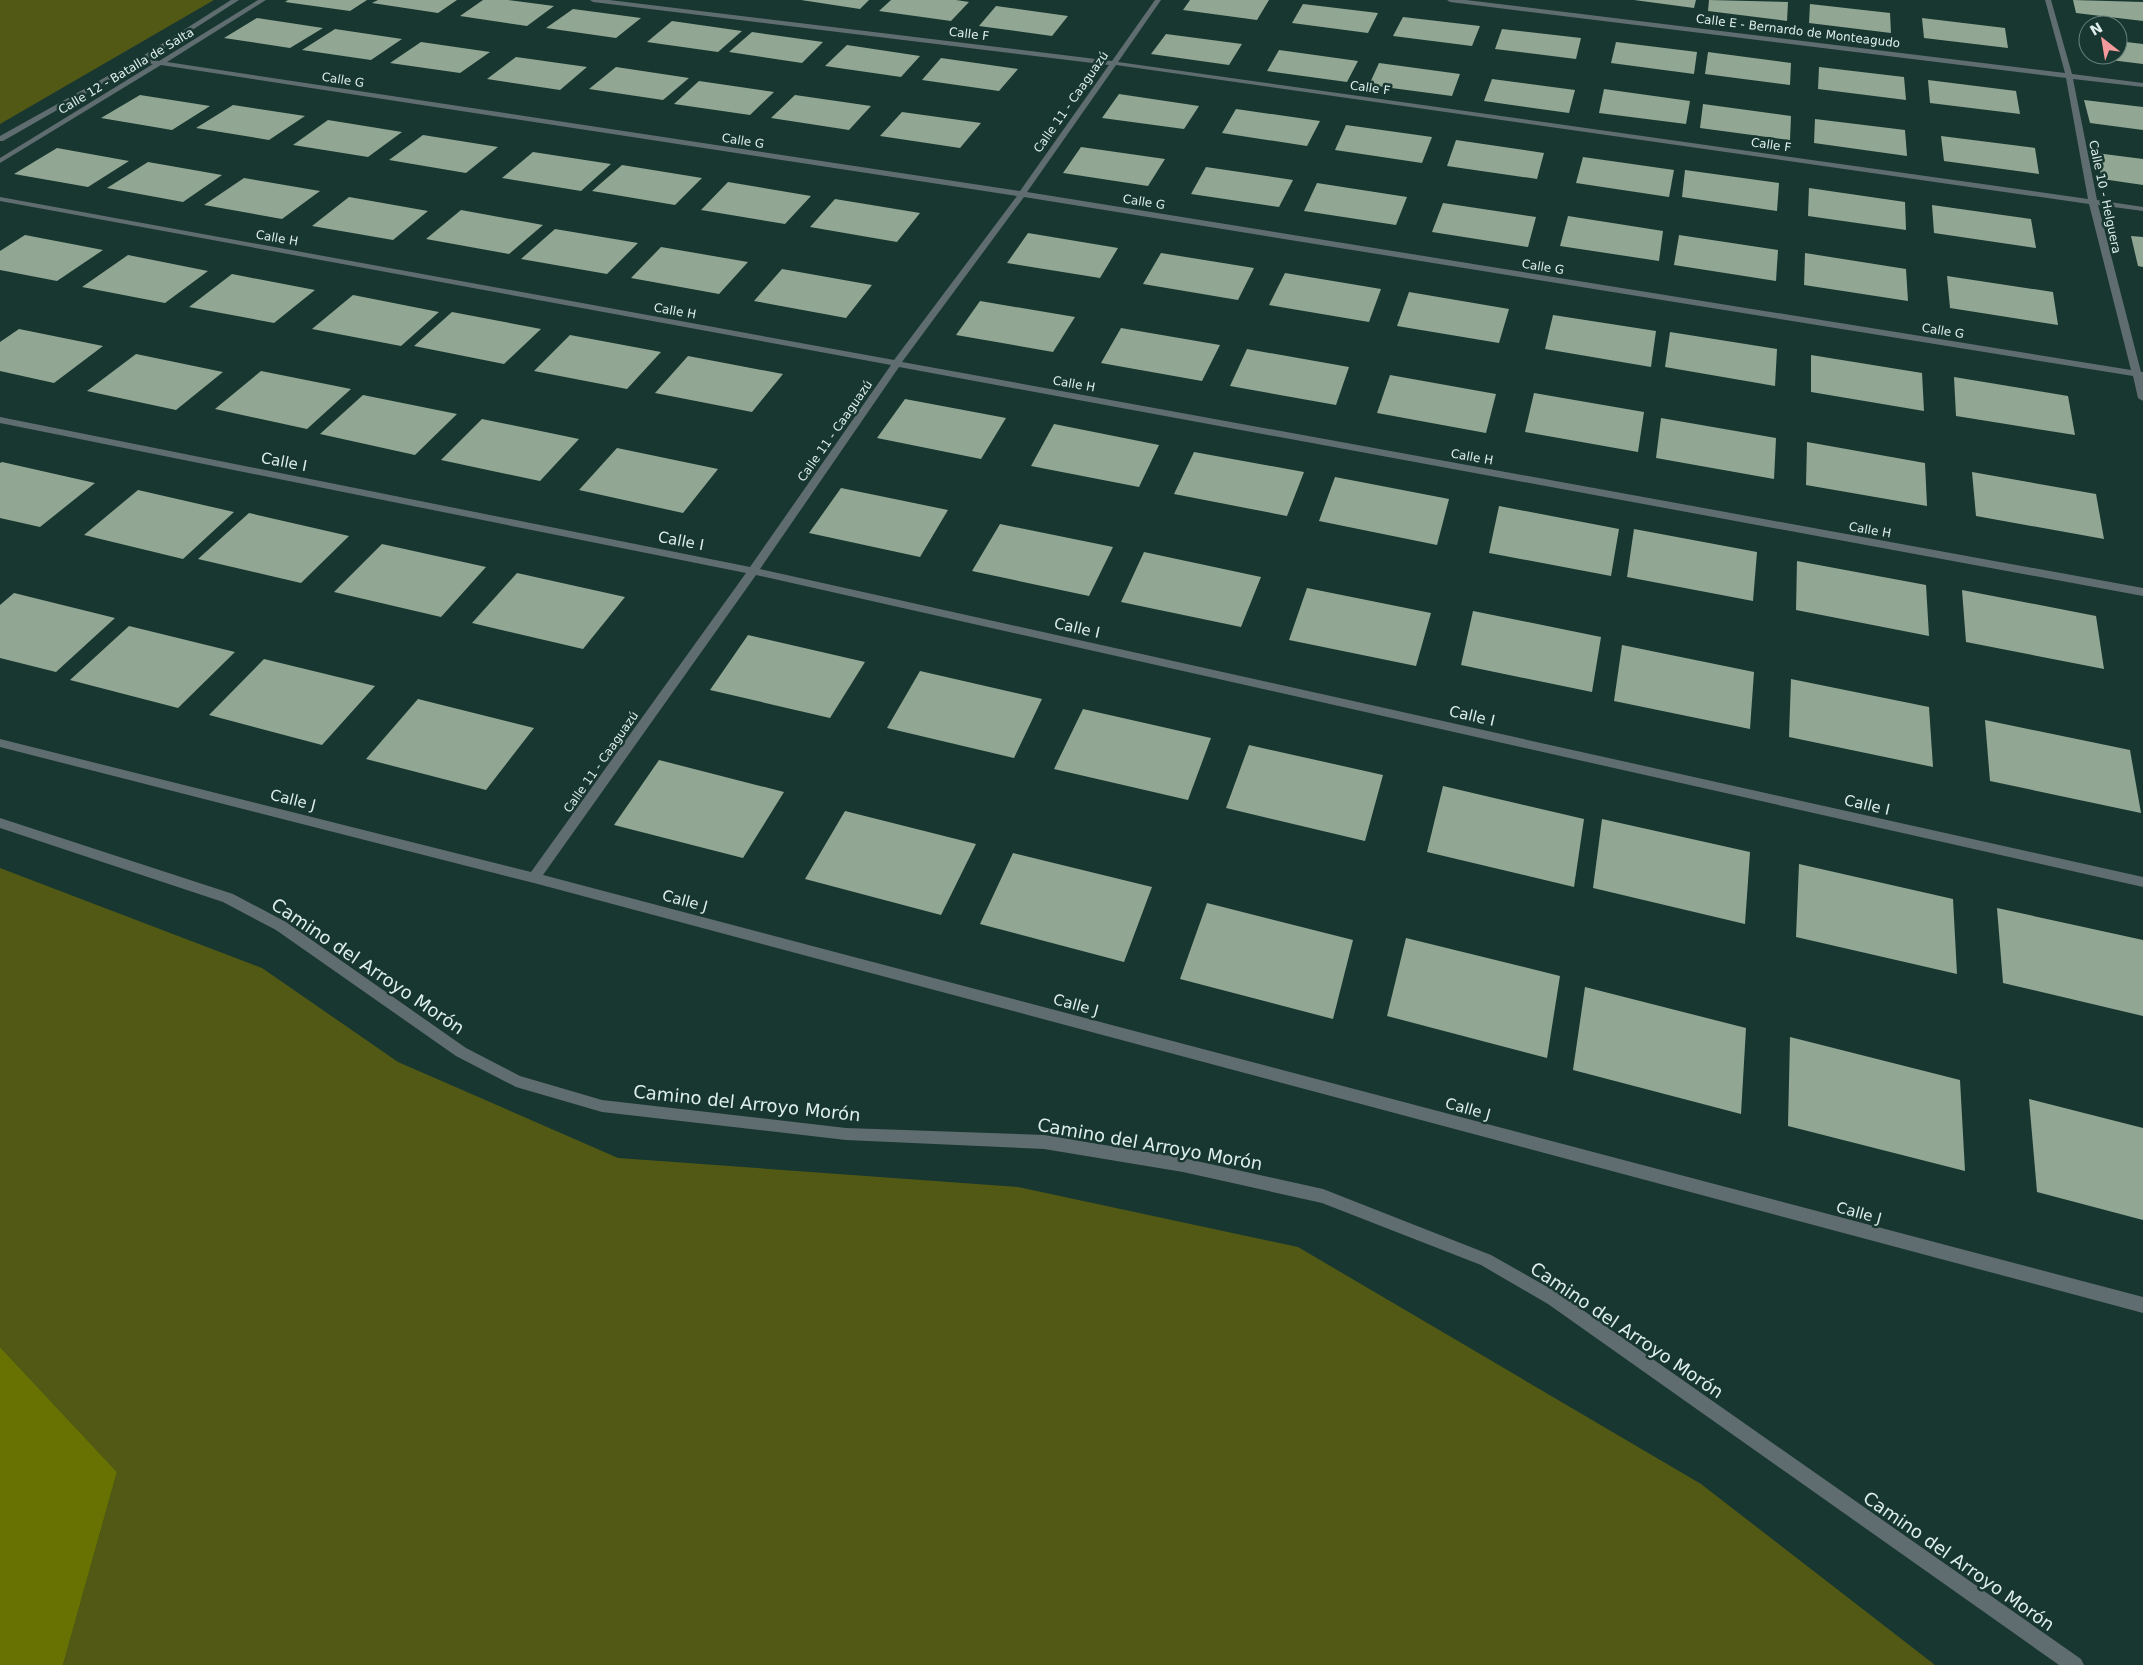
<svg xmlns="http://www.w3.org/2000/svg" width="2143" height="1665" font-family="'DejaVu Sans',sans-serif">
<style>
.green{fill:#515915}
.forest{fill:#687203}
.building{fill:#91a793}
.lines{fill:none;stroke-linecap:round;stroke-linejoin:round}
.minor{fill:#606d70;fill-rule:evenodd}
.labels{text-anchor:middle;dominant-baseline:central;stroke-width:5;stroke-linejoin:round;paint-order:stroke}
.far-street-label{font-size:12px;fill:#deefeb;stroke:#193731}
.street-label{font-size:15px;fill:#deefeb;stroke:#193731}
.near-street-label{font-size:18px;fill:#deefeb;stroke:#193731}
</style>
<rect width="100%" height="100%" fill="#193731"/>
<g class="green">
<polygon points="0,0 214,0 0,124"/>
<polygon points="0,868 262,968 398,1062 618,1158 1018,1187 1298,1247 1701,1484 1935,1665 63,1665 117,1472 0,1347"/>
</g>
<polygon class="forest" points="0,1347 117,1472 63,1665 0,1665"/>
<g class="building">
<polygon points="288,0 367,0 350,11 285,2"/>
<polygon points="378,0 457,0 438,13 372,3"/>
<polygon points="483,0 508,0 554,6 527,26 460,16"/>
<polygon points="801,0 869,0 860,9"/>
<polygon points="891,0 956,0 969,2 951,21 879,11"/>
<polygon points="1190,0 1269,0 1257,20 1183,10"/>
<polygon points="1634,0 1696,0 1694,8"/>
<polygon points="1709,0 1788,2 1787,21 1708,11"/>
<polygon points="2073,0 2143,2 2143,21 2076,13"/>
<polygon points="1303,4 1378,13 1368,33 1292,23"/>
<polygon points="1810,4 1890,13 1891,33 1809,23"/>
<polygon points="996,6 1068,16 1052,36 979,26"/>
<polygon points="573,9 641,18 616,38 546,28"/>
<polygon points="1403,17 1480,26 1472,46 1393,36"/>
<polygon points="257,18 323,28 290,48 224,38"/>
<polygon points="1922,18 2005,28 2008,48 1924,38"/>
<polygon points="672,21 742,31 718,52 647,42"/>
<polygon points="335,29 402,39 371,60 302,50"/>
<polygon points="1502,29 1581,38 1576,59 1495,49"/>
<polygon points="752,32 823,42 802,63 729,52"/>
<polygon points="1166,34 1242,44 1229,65 1151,54"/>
<polygon points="2081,37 2088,37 2088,55 2118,55 2118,41 2143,44 2143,64 2086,57"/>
<polygon points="421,42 490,52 460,73 390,63"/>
<polygon points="1616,42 1697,52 1694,74 1611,63"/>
<polygon points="847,45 920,56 901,77 825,66"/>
<polygon points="1279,50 1358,61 1347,82 1267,71"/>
<polygon points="1708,52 1791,63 1790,85 1705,74"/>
<polygon points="516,57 587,67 560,90 487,79"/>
<polygon points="941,58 1018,69 999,91 922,80"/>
<polygon points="1379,63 1460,74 1452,96 1369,85"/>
<polygon points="616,67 689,78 663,100 589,89"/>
<polygon points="1819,67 1904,77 1906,100 1818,89"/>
<polygon points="1492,79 1575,90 1569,113 1484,101"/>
<polygon points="1928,80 2016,91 2020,114 1930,103"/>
<polygon points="699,81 774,92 750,115 674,104"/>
<polygon points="1604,89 1690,101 1686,124 1599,113"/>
<polygon points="1119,94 1199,106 1184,129 1102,118"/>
<polygon points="140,95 210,106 172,130 101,118"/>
<polygon points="795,95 871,106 849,130 771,118"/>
<polygon points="2084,100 2143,107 2143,130 2090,123"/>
<polygon points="1703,104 1791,116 1790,140 1700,128"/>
<polygon points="233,105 305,116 269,140 196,128"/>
<polygon points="1236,109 1320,121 1307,146 1222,133"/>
<polygon points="902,112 981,123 960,148 880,136"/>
<polygon points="1815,119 1905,130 1907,156 1814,143"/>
<polygon points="328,120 402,132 368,157 293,145"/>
<polygon points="1346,125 1432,137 1422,163 1335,150"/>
<polygon points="423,135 498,147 466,173 389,160"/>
<polygon points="1941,136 2035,148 2039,174 1944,161"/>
<polygon points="1456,140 1544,153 1537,179 1447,166"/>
<polygon points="1081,147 1165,159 1148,186 1063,173"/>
<polygon points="57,148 129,161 88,187 14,174"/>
<polygon points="533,152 611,164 581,191 502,178"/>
<polygon points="2096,153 2143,159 2143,185 2102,179"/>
<polygon points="1583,157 1674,170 1669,197 1576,183"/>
<polygon points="148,162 222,175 183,202 107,188"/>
<polygon points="622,165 702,178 675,205 592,191"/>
<polygon points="1206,167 1293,180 1279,207 1191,194"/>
<polygon points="1685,170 1779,183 1777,211 1682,197"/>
<polygon points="244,178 320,191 282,219 204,205"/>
<polygon points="728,182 811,196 785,224 701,210"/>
<polygon points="1317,183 1407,197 1396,225 1304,211"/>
<polygon points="1809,188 1905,202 1906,230 1808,216"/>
<polygon points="349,197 428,211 393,240 312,226"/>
<polygon points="835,199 920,213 897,242 810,227"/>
<polygon points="1443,203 1536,217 1528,247 1432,232"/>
<polygon points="1932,205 2031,219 2036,248 1934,233"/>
<polygon points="461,210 543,225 509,254 426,239"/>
<polygon points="1568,216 1663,231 1659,261 1560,246"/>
<polygon points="555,229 638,243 607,274 521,259"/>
<polygon points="1028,233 1118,248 1100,278 1007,263"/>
<polygon points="25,235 103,250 57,281 0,270 0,251"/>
<polygon points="1679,235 1778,250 1776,281 1674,265"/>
<polygon points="2131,236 2143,237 2143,267 2138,266"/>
<polygon points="661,247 748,262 719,294 631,278"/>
<polygon points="1161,253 1254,268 1238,300 1143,284"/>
<polygon points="1805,253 1906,269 1908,301 1804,285"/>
<polygon points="128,255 208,271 165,303 82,287"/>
<polygon points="782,269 872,285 846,318 754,301"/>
<polygon points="1285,273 1381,289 1369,322 1269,305"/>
<polygon points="232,274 315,290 274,323 189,307"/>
<polygon points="1947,276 2053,292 2058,325 1950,308"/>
<polygon points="1409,292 1509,309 1499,343 1397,326"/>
<polygon points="353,295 439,312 401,346 312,329"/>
<polygon points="980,301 1075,317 1053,352 956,335"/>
<polygon points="452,312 541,329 504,364 414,346"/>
<polygon points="1553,315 1656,331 1651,367 1545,349"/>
<polygon points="1121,328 1220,345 1202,381 1101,363"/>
<polygon points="19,329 103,346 54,383 0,371 0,342"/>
<polygon points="1670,332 1777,349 1775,386 1665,367"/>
<polygon points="570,335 661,352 627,389 534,371"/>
<polygon points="1247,349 1349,367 1336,405 1230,386"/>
<polygon points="136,354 223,372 176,410 87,391"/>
<polygon points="1811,355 1922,373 1924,411 1811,392"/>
<polygon points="688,356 783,374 752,412 655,393"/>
<polygon points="261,371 351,389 307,429 215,409"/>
<polygon points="1390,375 1496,394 1486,433 1377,413"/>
<polygon points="1954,377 2068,396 2075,435 1956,416"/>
<polygon points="1534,393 1644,412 1638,452 1525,432"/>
<polygon points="363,395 457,414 415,455 320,434"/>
<polygon points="905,399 1006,418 981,459 877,438"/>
<polygon points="1661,418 1776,438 1774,479 1656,458"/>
<polygon points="482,419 579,439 540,481 441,460"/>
<polygon points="1054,424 1159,445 1139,487 1031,466"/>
<polygon points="1807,442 1925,463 1927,506 1806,485"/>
<polygon points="617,448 718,469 683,513 579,490"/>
<polygon points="1194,452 1304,472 1287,516 1174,494"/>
<polygon points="2,462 95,483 40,527 0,518 0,463"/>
<polygon points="1972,472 2096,494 2104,539 1976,516"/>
<polygon points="1335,477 1449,499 1437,545 1319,521"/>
<polygon points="841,488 948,510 920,557 809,533"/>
<polygon points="138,490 234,512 183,559 84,535"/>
<polygon points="1499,506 1619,529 1611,576 1489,553"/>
<polygon points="249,513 349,536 301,583 198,559"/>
<polygon points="1000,524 1113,547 1089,596 972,571"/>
<polygon points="1634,529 1757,552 1753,601 1627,577"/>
<polygon points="382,544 486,567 441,617 334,592"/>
<polygon points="1144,552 1261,577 1241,627 1121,602"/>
<polygon points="1797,561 1926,585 1929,636 1796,610"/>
<polygon points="517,573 625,597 583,649 472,623"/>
<polygon points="1307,588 1431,613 1416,666 1289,640"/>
<polygon points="1962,590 2096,616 2104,669 1966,642"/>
<polygon points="14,593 115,618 56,672 0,658 0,605"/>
<polygon points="1473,611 1601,637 1592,692 1461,665"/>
<polygon points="129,626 235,652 178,708 70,680"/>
<polygon points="748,635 865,662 830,718 710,690"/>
<polygon points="1622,645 1754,672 1750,729 1614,701"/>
<polygon points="264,659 375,686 322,745 209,715"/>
<polygon points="920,671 1042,699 1014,758 887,728"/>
<polygon points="1791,679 1929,707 1933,767 1789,737"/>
<polygon points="418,699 534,728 486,790 366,759"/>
<polygon points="1083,709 1211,738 1188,800 1054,769"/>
<polygon points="1985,720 2130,750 2141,813 1990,781"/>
<polygon points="1249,745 1383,775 1365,841 1226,808"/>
<polygon points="659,760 784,792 743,858 614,825"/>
<polygon points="1443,786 1584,819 1574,887 1427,852"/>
<polygon points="845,811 976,844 941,915 805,879"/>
<polygon points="1602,819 1750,852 1745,924 1593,888"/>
<polygon points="1013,853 1152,887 1124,962 980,924"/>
<polygon points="1799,864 1953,899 1957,974 1796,937"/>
<polygon points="1207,903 1353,940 1333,1019 1180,979"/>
<polygon points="1997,908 2143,940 2143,1016 2003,983"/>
<polygon points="1406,938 1560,976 1547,1058 1387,1016"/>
<polygon points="1585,987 1746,1028 1741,1114 1573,1070"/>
<polygon points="1790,1037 1960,1080 1965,1171 1788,1126"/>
<polygon points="2029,1099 2143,1128 2143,1220 2037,1192"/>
</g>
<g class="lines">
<g class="minor">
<path d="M231,0H239L147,59L159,61L258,0H266L167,62L1020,191L1109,65L593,2L590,0H609L1112,61L1155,0H1161L1118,62L2088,199L2066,78L1450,2L1447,0H1466L2065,73L2045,0H2051L2072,74L2143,83V87L2073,79L2097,200L2143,207V211L2098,205L2141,372H2143V401L2138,398L2133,376L1024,197L902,362L2143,588V596L899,367L760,569L2143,877V887L756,575L543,875L2143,1297V1313L534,883L0,747V739L531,872L746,573L0,423V417L750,567L891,365L0,201V197L894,360L1017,196L161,65L0,163V158L153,64L141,62L3,141H0V136L138,59ZM1116,65L2089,204L2131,370L1027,192Z"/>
<polygon points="0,818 233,894 286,922 466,1048 520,1076 602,1100 846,1128 1044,1135 1183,1158 1323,1189 1491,1255 1560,1294 2081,1659 2084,1665 2059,1665 1548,1304 1481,1265 1322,1203 1183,1172 1044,1149 846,1140 602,1112 516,1087 456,1056 276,930 223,902 0,828"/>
</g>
</g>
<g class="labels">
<g class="far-street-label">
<text transform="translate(1798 31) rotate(7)">Calle E - Bernardo de Monteagudo</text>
<text transform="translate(969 34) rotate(7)">Calle F</text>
<text transform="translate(126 71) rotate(-31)">Calle 12 - Batalla de Salta</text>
<text transform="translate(343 80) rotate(9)">Calle G</text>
<text transform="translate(1370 88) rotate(8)">Calle F</text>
<text transform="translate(1071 102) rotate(-55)">Calle 11 - Caaguazú</text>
<text transform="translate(743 141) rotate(9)">Calle G</text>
<text transform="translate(1771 145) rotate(8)">Calle F</text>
<text transform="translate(2105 197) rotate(78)">Calle 10 - Helguera</text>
<text transform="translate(1144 202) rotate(9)">Calle G</text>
<text transform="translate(277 238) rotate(10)">Calle H</text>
<text transform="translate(1543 267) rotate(9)">Calle G</text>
<text transform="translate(675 311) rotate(10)">Calle H</text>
<text transform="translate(1943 331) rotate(9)">Calle G</text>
<text transform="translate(1074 384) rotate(10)">Calle H</text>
<text transform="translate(835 431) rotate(-55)">Calle 11 - Caaguazú</text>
<text transform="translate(1472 457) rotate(10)">Calle H</text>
<text transform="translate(1870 530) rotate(10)">Calle H</text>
<text transform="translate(601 762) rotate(-55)">Calle 11 - Caaguazú</text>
</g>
<g class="street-label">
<text transform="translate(284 462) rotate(11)">Calle I</text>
<text transform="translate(681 541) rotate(11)">Calle I</text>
<text transform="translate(1077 628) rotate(13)">Calle I</text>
<text transform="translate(1472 716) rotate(13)">Calle I</text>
<text transform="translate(293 800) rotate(14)">Calle J</text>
<text transform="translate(1867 805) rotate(13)">Calle I</text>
<text transform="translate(685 901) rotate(15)">Calle J</text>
<text transform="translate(1076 1005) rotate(15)">Calle J</text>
<text transform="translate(1468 1109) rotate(15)">Calle J</text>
<text transform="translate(1859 1213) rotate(15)">Calle J</text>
</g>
<g class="near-street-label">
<text transform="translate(368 966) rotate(34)">Camino del Arroyo Morón</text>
<text transform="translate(747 1103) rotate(6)">Camino del Arroyo Morón</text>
<text transform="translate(1150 1144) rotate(10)">Camino del Arroyo Morón</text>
<text transform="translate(1627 1330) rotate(34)">Camino del Arroyo Morón</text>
<text transform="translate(1959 1561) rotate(35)">Camino del Arroyo Morón</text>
</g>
</g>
<g transform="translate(2103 40) rotate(329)"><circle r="24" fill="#193731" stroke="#68817b"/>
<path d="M0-4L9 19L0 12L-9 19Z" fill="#f59b9d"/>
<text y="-8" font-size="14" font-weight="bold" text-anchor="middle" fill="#deefeb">N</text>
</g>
</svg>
